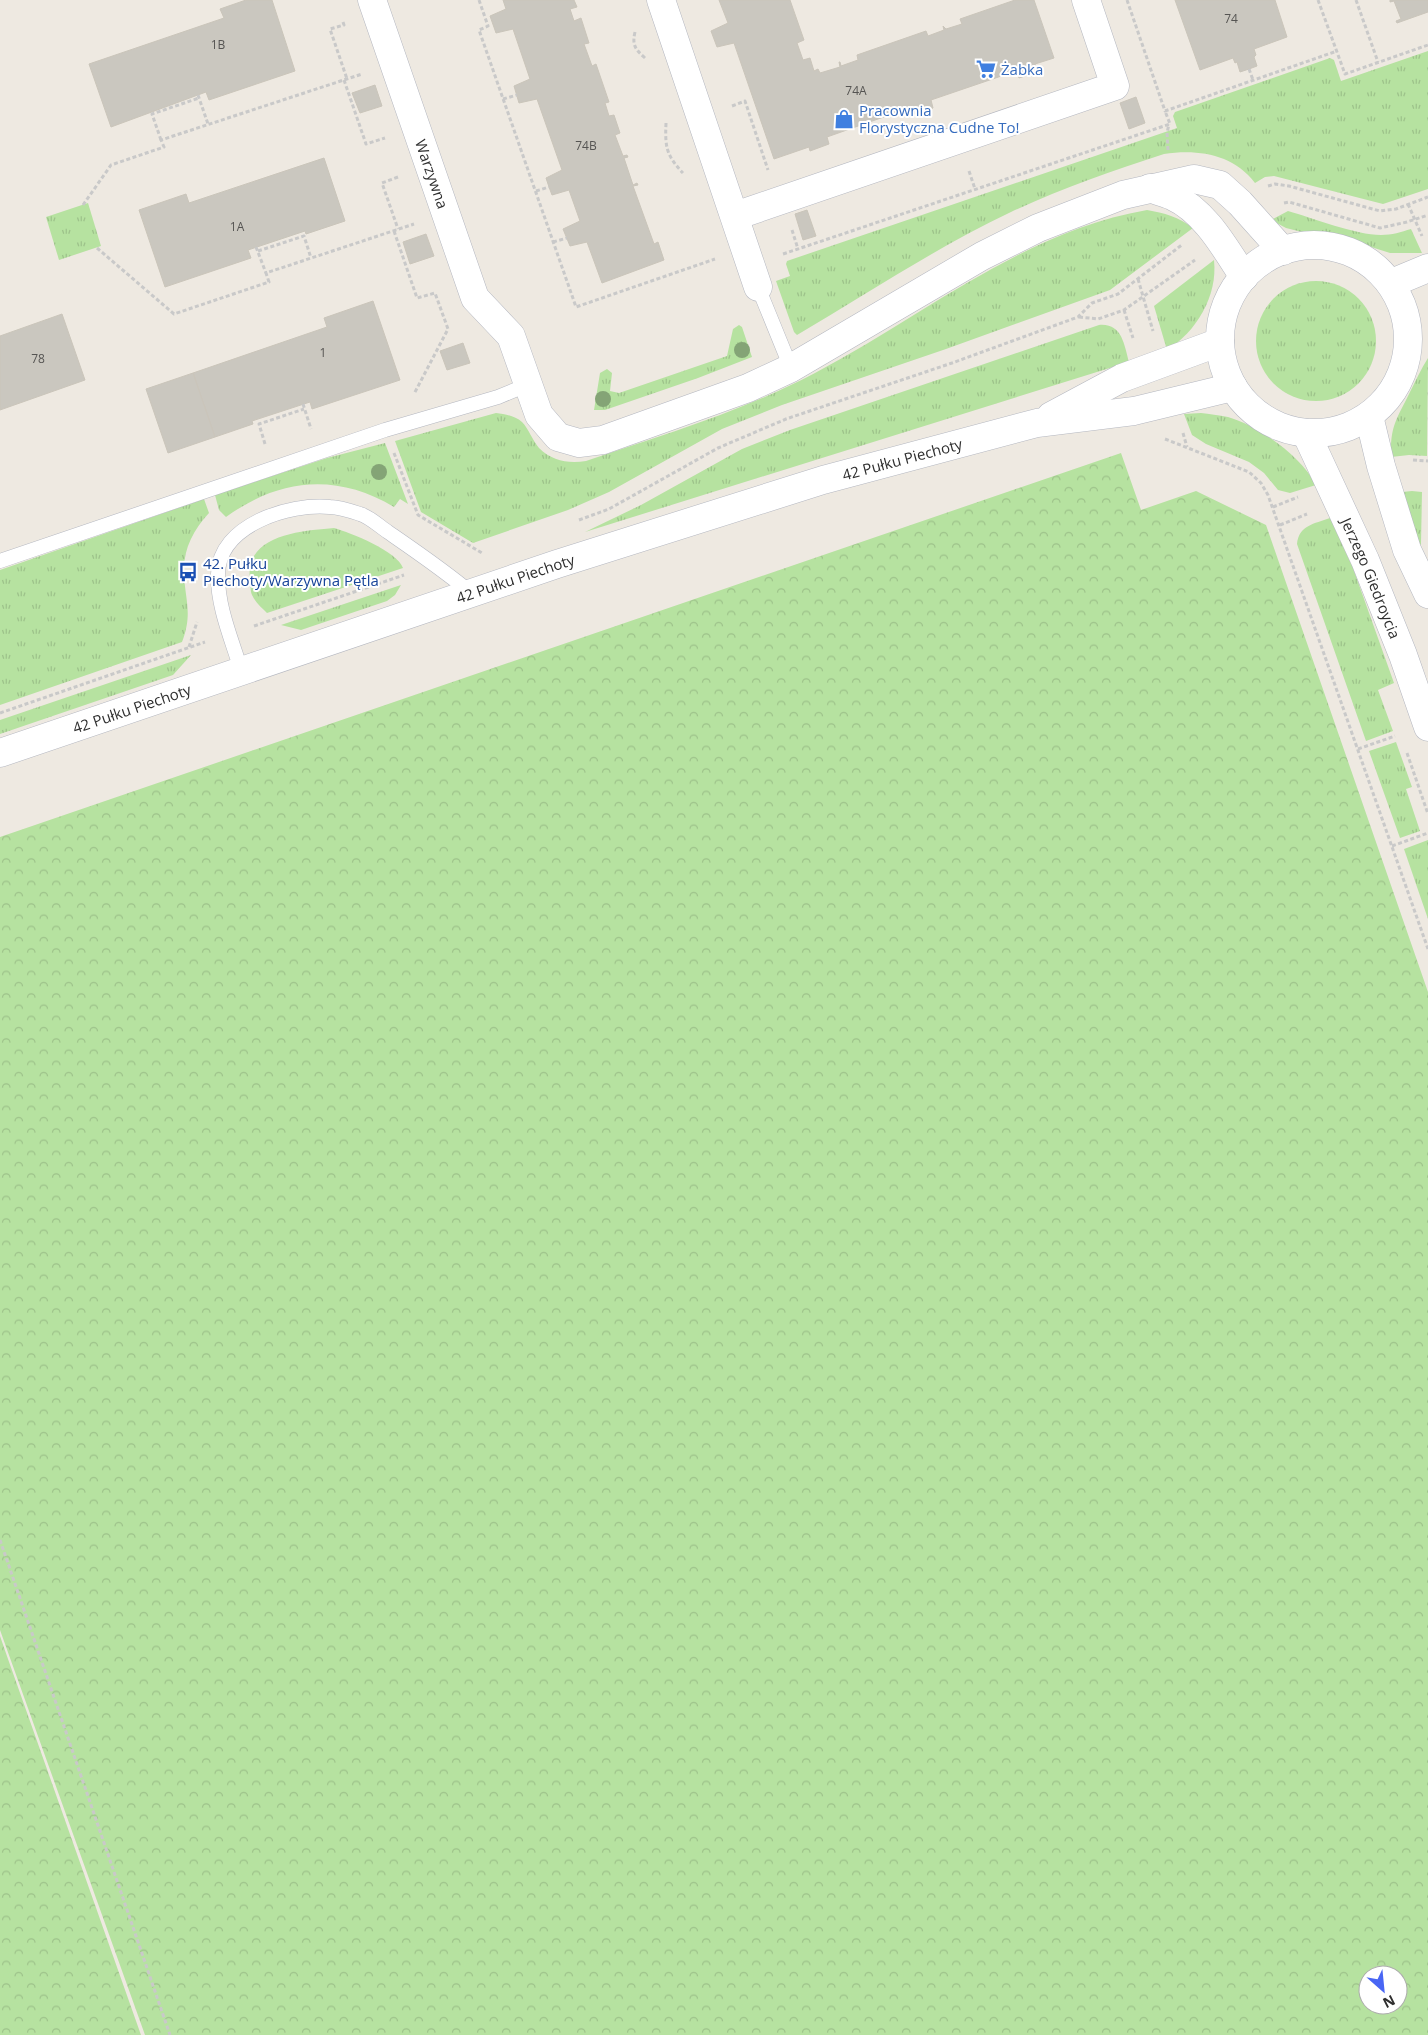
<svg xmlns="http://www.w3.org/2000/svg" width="1428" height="2035" font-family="'Open Sans',sans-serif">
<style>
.grass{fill:url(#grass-tufts)}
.forest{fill:url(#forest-crowns);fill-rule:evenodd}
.building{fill:#cac7bf;stroke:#cac5ba}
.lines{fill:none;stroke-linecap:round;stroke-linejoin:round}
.lane-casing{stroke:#b4b7c0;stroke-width:15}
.street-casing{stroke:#b4b7c0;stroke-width:29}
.secondary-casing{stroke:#b4b7c0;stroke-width:29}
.path{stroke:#c9c9c9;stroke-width:3;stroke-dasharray:4 2.5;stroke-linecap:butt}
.lane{stroke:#fff;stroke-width:14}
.street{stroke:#fff;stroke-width:28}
.secondary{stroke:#fff;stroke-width:28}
.tree{fill:#84a476}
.labels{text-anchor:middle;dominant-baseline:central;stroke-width:4;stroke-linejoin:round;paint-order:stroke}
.number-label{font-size:12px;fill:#555452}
.shop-label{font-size:15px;fill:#366cbe;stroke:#fff;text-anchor:start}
.street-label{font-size:15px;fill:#2e2e2e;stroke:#fff}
.transit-label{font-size:15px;fill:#164399;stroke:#fff;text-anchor:start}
</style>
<defs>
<pattern id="grass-tufts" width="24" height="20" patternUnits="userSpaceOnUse" patternTransform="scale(1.25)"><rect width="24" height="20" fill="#b6e2a0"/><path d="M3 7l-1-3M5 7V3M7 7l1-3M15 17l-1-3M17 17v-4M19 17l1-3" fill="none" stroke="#9dc28a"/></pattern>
<pattern id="forest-crowns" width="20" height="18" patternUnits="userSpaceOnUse" patternTransform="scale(1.25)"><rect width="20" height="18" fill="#b6e2a0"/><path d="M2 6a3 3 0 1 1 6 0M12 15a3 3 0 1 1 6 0" fill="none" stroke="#9dc28a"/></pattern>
</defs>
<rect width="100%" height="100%" fill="#eee9e1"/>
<g class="grass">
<path d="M1428,51V189L1383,204L1274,176L1265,177L1255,183C1233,154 1198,149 1164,154C1112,171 1060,189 1011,212C937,247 867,294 797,335L794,332L776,281L790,276L786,264L787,261L1177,128L1173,116L1175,112L1330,58L1334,60L1341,81Z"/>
<polygon points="88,203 101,246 59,260 46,217"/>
<path d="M1147,210C1164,213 1179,217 1193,228L1110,290L946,349L782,405L722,429L609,492L568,510L473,543L421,512L395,441L496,413C505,414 515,416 522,422C529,429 532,440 539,448C552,461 569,464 586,461C663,435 743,411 815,373C923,316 1024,231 1147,210Z"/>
<path d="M1288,211C1313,218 1356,235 1381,235C1392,235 1401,232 1411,229L1422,253H1390L1327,233H1306L1286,228L1271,220Z"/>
<path d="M1214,260C1218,296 1196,332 1167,350L1154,306Z"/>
<circle cx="1316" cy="341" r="60"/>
<polygon points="739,325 742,327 752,357 698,378 605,410 594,410 600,373 607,369 612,373 610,391 619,393 727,356 733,329"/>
<path d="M1099,325C1122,323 1124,344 1129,362L585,532L641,505L742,449L790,430Z"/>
<path d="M1428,358L1427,456L1409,455L1391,457C1390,425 1397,419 1410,392C1416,380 1421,369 1428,358Z"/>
<path d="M1201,413C1209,414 1219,415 1228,417C1259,426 1301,456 1316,485L1290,493L1278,490L1264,473L1249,462L1206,444L1192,435L1184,414Z"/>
<path d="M385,443L408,504L400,499L394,507C337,473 280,478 226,517L219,510L215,495L327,458Z"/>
<polygon points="1412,491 1422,492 1421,544 1419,546 1402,492"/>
<path d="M204,499L209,513C193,530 183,550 184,573C185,601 193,613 182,642L0,705V570Z"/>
<path d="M1330,518L1353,568L1394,683L1378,690L1393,731L1366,741L1297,544C1299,525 1314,524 1330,518Z"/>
<path d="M334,528C351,533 397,551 403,568L267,613C262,608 255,602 252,595C250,591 251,584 250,580C244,534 302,531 334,528Z"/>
<polygon points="401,585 395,595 387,601 301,630 281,625"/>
<polygon points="191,655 173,675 0,734 0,720"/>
<polygon points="1396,742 1412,787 1406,789 1420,831 1400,838 1369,751"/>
<polygon points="1428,840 1428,919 1404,849"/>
</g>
<g class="forest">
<path d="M1121,453L1141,510L1196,491L1266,525L1428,992V2035H145L0,1630V837ZM1368,1975H1398V2005H1368Z"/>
<polygon points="0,1636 8,1659 141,2035 0,2035"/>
</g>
<g class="building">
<polygon points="246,0 272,0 295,71 209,100 206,92 111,127 89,64 224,18 220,9"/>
<polygon points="503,0 574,0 577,7 570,9 574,21 581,18 589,43 584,44 592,66 596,64 609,102 605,103 609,116 614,115 620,133 615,135 623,156 627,155 628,157 624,158 633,185 637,183 638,185 633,186 654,244 658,242 664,260 602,283 587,242 570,246 563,229 580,221 569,190 552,195 549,187 546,178 562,170 537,99 519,103 514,86 530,79 513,29 496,33 490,16 506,9"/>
<polygon points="719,0 790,0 804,40 797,43 803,60 810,58 814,71 818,69 820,73 840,67 839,62 840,62 841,66 858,60 857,55 926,31 928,36 944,30 943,26 946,29 962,24 960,19 1015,0 1034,0 1054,58 1035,64 1037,72 1019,78 1016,71 931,100 933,108 914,114 912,107 827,137 829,144 810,151 809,147 774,159 734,43 717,47 711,31 728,23"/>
<polygon points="1175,0 1275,0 1287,37 1254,49 1256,55 1254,57 1257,66 1249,69 1240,72 1237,62 1235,63 1233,58 1200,70"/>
<polygon points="1390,0 1428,0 1428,12 1397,23 1396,21 1401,19 1394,1 1390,2"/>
<polygon points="375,85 382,106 360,113 352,93"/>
<polygon points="1136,97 1145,123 1129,129 1120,103"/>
<polygon points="324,158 345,221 306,234 305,231 248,250 251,258 165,287 139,210 186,194 189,203"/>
<polygon points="807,210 816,236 803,240 795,214"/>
<polygon points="426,234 434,256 410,264 403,242"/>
<polygon points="373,301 400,380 312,409 310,402 252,421 253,424 215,437 193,373 327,327 324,318"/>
<polygon points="62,314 85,380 0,410 0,336"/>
<polygon points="463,343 470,363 447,370 440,351"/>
<polygon points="193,373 215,437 168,453 146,389"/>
</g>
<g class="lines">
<defs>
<g id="lane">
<polyline points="758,287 791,368"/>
<polyline points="0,561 385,430 498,397 527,385"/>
<path d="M241,670C232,640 217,606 218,574C219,525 289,503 330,507C339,507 351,511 360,514C370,517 379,526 388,532C417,552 445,571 471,593"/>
</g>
<g id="street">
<path id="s1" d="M372,0L475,298L511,336L539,415L558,437L579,443L603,440L748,388L791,368L982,256L1038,228L1123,195L1194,179L1220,185L1240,203L1283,251"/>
<polyline points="661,0 758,287"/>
<path d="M1150,188C1157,191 1165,193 1172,196C1205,211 1225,248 1244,277"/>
<polyline points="735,216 1115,86 1086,0"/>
<polyline points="1369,416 1381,466 1407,550 1428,594"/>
<path id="s2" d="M1306,433L1365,560L1403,655L1428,727"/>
</g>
<g id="secondary">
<circle cx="1314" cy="339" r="94"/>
<polyline points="1392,283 1428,268"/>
<polyline points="1051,416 1122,378 1220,342"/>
<path id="s3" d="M0,753L557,564L823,480L1037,423L1134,411L1233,387"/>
</g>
</defs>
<use href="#lane" class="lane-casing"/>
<use href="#street" class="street-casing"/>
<use href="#secondary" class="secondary-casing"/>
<g class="path">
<polyline points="479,0 488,26 479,30 576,307 715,259"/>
<polyline points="1127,0 1165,111 1337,51"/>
<polyline points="1318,0 1345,74 1428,45"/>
<polyline points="1356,0 1378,62"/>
<polyline points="343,22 344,25 330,29 347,79"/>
<path d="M635,32C632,45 635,49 645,58"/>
<polyline points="1249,69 1253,80"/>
<polyline points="344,80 366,144 385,138"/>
<polyline points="198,95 208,124"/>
<polyline points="503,99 517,95"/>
<polyline points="732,106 745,101 768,170"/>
<path d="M666,123C665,147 666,155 683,173"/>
<polyline points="161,140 152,114 199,98"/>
<polyline points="1168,150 1167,133 1169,124"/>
<polyline points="969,171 975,189"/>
<polyline points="398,177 382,183 398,229"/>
<polyline points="1268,186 1275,184 1289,186 1380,211 1396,209 1428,197"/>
<polyline points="536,191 549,187"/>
<polyline points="1284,203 1289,202 1380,228 1407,222 1428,215"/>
<polyline points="1408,204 1422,236"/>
<polyline points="83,205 111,165 164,147 161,140 362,74"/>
<polyline points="792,230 798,249"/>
<polyline points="394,231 417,298 435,293 448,329 414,394"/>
<polyline points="553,242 567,238"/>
<polyline points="256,247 266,273"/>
<polyline points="97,248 174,314 269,282 266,273 414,224"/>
<polyline points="258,251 304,236 311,258"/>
<polyline points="783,254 1170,124 1165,111"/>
<polyline points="1138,279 1153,331"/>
<polyline points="1124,310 1133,338"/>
<polyline points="1079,317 1098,319 1124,310 1195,260"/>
<polyline points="303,404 311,429"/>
<polyline points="1183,433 1187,447"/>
<polyline points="1165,439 1249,472 1261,483 1268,495 1428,949"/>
<polyline points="265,444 259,424 304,409"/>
<polyline points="394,453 418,515 482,553"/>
<polyline points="1413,460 1428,461"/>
<polyline points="1273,507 1298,497"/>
<polyline points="579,520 609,509 718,448 786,419 952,363 1078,317 1092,303 1118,294 1183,244"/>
<polyline points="1280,525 1307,514"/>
<polyline points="254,626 404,575"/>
<polyline points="189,647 197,622"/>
<polyline points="0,713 205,642"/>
<polyline points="1358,749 1395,736"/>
<polyline points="1407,753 1428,814"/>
<polyline points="1392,846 1428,833"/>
<polyline points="0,1540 170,2035"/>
</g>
<use href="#lane" class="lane"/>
<use href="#street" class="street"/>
<use href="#secondary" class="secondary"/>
</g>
<g class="tree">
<circle cx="742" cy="350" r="8"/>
<circle cx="603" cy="399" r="8"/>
<circle cx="379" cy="472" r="8"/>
</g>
<defs>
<symbol id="supermarket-bare" viewBox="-9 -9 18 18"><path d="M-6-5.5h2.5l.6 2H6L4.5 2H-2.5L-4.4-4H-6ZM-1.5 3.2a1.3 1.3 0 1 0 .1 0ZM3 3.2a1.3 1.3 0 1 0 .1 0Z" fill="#3f7fe0" stroke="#fff" stroke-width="2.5" paint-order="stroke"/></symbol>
<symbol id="shop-bare" viewBox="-9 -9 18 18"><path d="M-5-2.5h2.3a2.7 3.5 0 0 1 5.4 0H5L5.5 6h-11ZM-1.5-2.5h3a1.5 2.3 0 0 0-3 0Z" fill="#3f7fe0" stroke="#fff" stroke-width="2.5" paint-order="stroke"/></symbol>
<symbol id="bus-bare" viewBox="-9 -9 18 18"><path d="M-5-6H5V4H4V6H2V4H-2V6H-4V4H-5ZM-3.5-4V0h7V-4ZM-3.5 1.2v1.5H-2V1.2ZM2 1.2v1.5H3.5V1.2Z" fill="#1a4fb4" stroke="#fff" stroke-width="2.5" paint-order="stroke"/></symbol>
</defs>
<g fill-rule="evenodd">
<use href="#supermarket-bare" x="972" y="55" width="28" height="28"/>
<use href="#shop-bare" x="830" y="105" width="28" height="28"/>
<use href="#bus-bare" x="174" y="558" width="28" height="28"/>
</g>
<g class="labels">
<g class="number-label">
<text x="1231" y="18">74</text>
<text x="218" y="44">1B</text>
<text x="856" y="90">74A</text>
<text x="586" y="145">74B</text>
<text x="237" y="226">1A</text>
<text x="323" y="352">1</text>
<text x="38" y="358">78</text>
</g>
<g class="shop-label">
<text x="1001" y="69">Żabka</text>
<text x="859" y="110">Pracownia<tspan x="859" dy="17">Florystyczna Cudne To!</tspan></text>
</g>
<g class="street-label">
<text stroke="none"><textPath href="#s1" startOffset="184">Warzywna</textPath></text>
<text stroke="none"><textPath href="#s3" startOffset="949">42 Pułku Piechoty</textPath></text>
<text stroke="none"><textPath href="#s3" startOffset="544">42 Pułku Piechoty</textPath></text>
<text stroke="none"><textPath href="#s2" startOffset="159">Jerzego Giedroycia</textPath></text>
<text stroke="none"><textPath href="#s3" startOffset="139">42 Pułku Piechoty</textPath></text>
</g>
<g class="transit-label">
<text x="203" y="563">42. Pułku<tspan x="203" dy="17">Piechoty/Warzywna Pętla</tspan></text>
</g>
</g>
<g transform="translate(1383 1990) rotate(153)"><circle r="24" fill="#ffffff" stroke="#ababab"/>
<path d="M0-4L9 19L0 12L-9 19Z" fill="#4966f4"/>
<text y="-8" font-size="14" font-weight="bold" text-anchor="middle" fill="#2e2e2e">N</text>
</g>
</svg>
